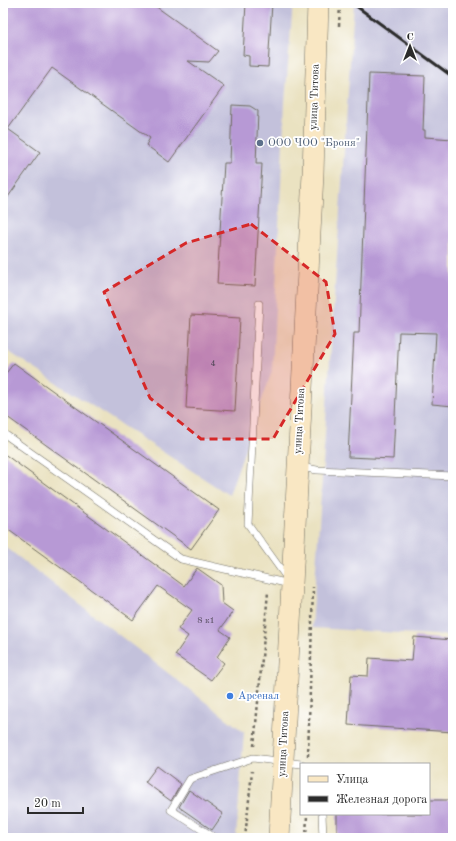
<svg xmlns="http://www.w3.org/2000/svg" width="456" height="841" font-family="'Old Standard TT',serif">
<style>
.industrial{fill:#c3c1db}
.building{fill:#b799d5}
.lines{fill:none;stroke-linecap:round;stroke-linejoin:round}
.lane-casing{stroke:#6e6b60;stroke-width:8}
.secondary-casing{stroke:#6e6b60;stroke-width:22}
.path{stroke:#6e6b60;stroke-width:2.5;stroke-dasharray:3 3;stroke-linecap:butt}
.lane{stroke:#fff;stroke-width:7}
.secondary{stroke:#f9e7c3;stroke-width:21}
.rail{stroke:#2b2b2b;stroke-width:3}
.marked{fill:#d62828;fill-opacity:0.2;stroke:#d62828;stroke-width:3;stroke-dasharray:8 5;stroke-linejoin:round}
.service-dot{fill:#5c6f8a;stroke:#fff;stroke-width:1.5}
.shop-dot{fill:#3f7fe0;stroke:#fff;stroke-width:1.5}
.labels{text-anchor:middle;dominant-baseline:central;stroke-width:3.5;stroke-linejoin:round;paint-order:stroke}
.number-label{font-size:9px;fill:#4e4656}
.street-label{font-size:11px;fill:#2b2b2b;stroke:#fff}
.service-label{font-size:11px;fill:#4e5e75;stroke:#fff;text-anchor:start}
.shop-label{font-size:11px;fill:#366cbe;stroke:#fff;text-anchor:start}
</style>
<rect width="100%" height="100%" fill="#fff"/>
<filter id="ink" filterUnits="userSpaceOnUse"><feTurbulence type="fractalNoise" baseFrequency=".025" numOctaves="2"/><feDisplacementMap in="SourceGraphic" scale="8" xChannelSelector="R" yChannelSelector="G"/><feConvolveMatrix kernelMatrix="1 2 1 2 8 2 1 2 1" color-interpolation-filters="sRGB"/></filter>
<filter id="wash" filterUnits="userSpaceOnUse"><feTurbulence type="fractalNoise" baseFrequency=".012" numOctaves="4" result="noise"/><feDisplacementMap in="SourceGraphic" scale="16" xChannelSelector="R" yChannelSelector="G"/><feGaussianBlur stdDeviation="0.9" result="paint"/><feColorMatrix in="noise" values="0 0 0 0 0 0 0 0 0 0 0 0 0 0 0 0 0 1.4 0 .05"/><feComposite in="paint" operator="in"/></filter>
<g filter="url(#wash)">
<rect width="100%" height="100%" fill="#eae2c1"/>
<g class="industrial">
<polygon points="3,3 293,3 285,102 272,371 229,495 3,348"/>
<polygon points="354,3 453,3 453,636 312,628"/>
<polygon points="3,545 244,732 236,838 3,838"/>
</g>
<g id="blocks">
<g class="building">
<polygon points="3,3 151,3 218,51 209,62 188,61 224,86 169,162 146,145 150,138 52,68 8,129 40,152 3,204"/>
<polygon points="246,3 272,3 268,67 249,66 249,56 243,55"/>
<polygon points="369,74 425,76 423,130 425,130 425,137 453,139 453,406 432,404 436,333 399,332 393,459 348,457 354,333 359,333"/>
<polygon points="232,105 250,106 258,111 256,164 262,164 255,286 217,284 224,163 230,163"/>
<polygon points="191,315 240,318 235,411 186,408"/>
<polygon points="14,363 219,510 191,549 3,414 3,377"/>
<polygon points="3,453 184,586 197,568 221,585 222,603 233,611 220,630 230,637 217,657 224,663 211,680 175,655 188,636 178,629 192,610 158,586 133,620 3,526"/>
<polygon points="414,637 453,640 453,732 348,725 351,675 368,676 369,658 412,661"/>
<polygon points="157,766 181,784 171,801 145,782"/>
<polygon points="189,790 223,814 212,830 179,807"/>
<polygon points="429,800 453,800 453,838 337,838 337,814 429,814"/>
</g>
</g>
</g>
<g filter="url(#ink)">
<use href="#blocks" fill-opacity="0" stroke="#6e6b60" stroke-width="1"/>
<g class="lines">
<defs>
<g id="lane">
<polyline points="259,304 248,524 287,578"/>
<polyline points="3,433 181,559 290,584"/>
<polyline points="300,467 317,470 453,476"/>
<polyline points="322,814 323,838"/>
<polyline points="215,838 171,810 190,779 253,758 301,764"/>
</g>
<polyline id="secondary" points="279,838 313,174 318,3"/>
</defs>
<use href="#lane" class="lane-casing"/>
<use href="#secondary" class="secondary-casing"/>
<g class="path">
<polyline points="339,26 340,3"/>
<polyline points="254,746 268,592"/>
<polyline points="308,756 313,587"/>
<polyline points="245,838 252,771"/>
<polyline points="306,838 307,814"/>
</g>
<use href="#lane" class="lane"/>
<use href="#secondary" class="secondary"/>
<polyline class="rail" points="352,3 453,77"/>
</g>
</g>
<path class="marked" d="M251,224L326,282L335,334L273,439H201L150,398L104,292L186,243Z"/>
<circle class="service-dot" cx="260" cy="143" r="4"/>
<circle class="shop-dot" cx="230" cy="696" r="4"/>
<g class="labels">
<g class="number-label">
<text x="213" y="363">4</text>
<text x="206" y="620">8 к1</text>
</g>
<g class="street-label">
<text transform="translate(315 97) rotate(-88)">улица Титова</text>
<text transform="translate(300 421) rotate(-87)">улица Титова</text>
<text transform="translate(284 744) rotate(-87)">улица Титова</text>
</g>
<g class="service-label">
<text x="268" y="143">ООО ЧОО "Броня"</text>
</g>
<g class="shop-label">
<text x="238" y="696">Арсенал</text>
</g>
</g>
<rect width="456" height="841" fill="none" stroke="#fff" stroke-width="16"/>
<rect x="300" y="763" width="130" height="52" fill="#ffffff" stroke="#aaaaaa"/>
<rect x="308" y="776" width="20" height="6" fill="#f9e7c3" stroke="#aaaaaa"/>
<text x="336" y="783" font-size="12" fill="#2b2b2b">Улица</text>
<rect x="308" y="796" width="20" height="6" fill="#2b2b2b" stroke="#aaaaaa"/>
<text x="336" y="803" font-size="12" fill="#2b2b2b">Железная дорога</text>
<g transform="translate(410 46)" stroke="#ffffff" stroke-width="3" paint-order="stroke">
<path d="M0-3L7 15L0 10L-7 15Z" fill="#2b2b2b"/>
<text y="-6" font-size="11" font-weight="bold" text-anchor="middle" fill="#2b2b2b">С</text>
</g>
<path d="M28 807v6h55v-6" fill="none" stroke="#2b2b2b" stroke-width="2"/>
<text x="34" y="807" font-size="12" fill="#2b2b2b" stroke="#ffffff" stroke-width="3" paint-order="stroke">20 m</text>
</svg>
